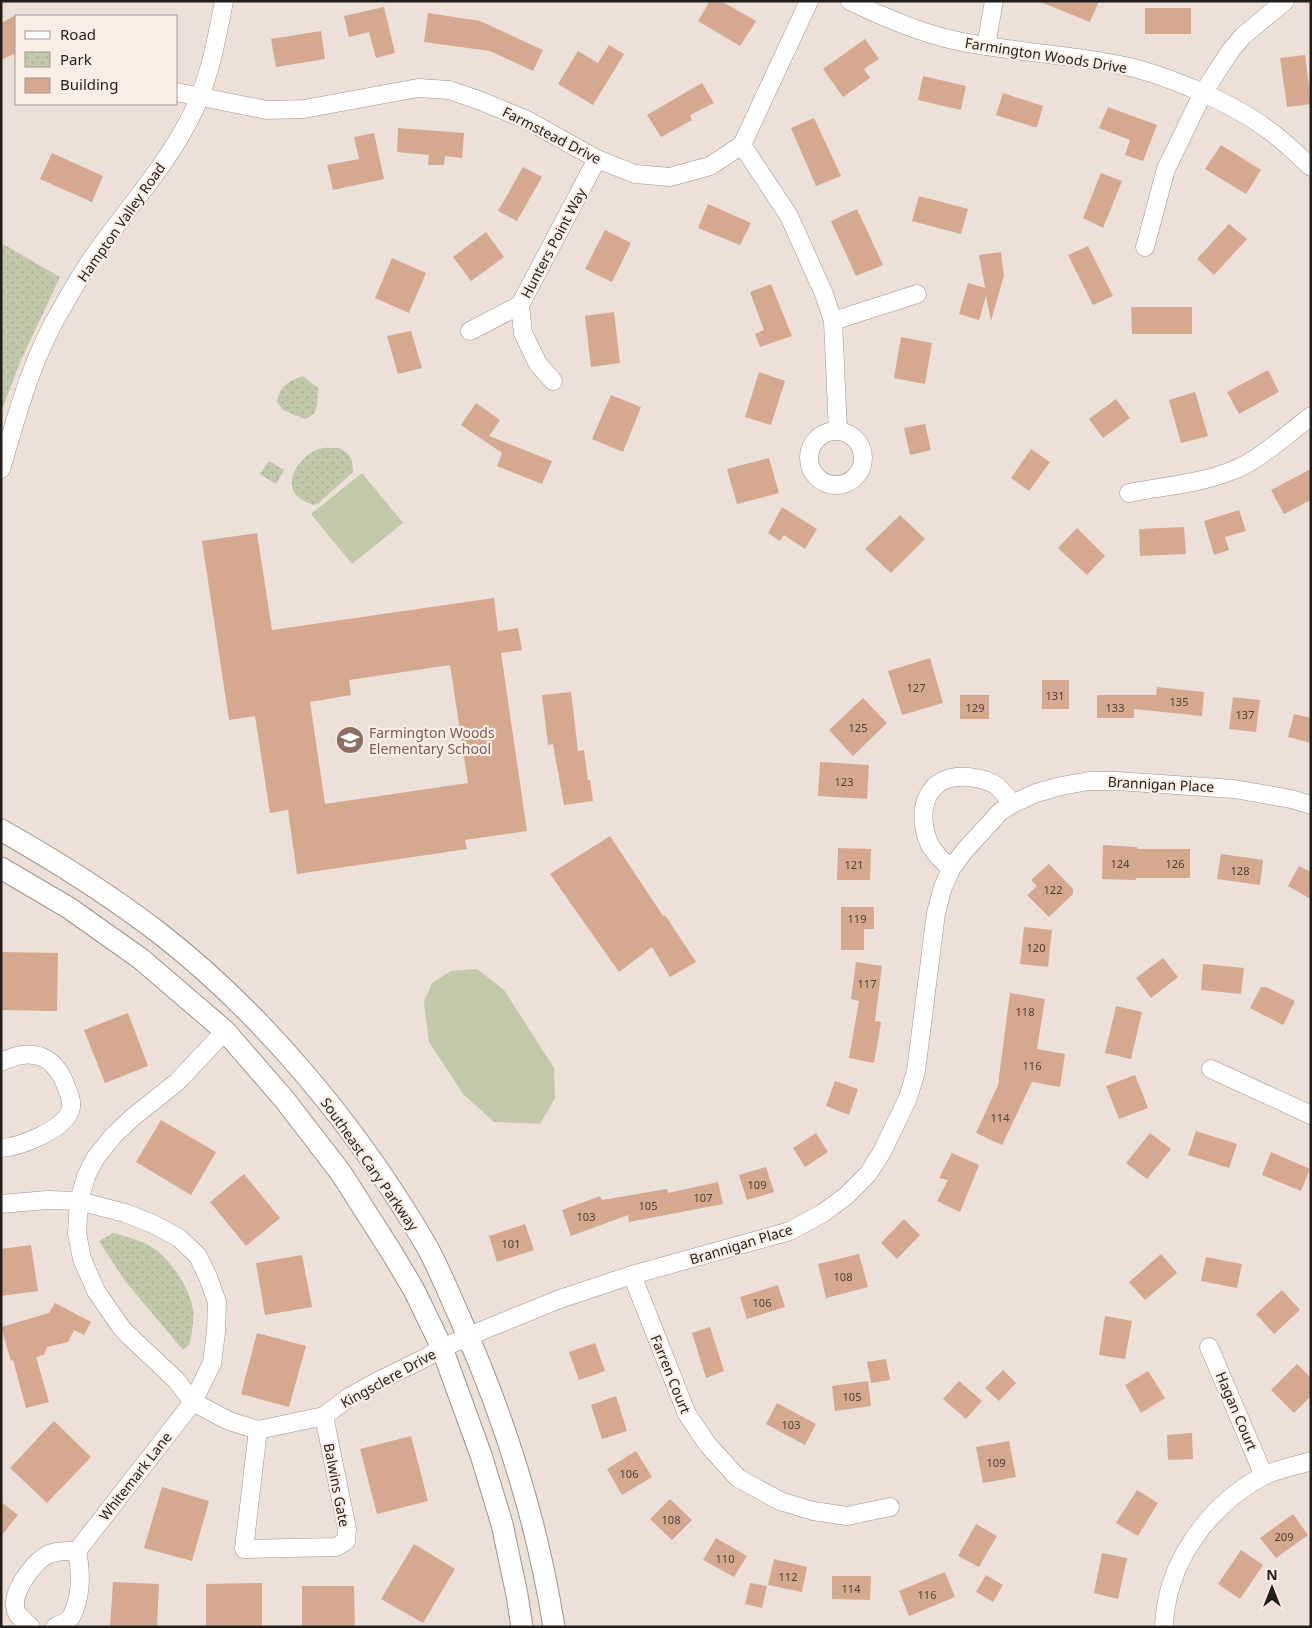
<svg xmlns="http://www.w3.org/2000/svg" width="1312" height="1628" font-family="'Noto Sans',sans-serif">
<style>
.park{fill:url(#park-dots)}
.pitch{fill:#c1c9aa}
.building{fill:#d4a98f;fill-rule:evenodd}
.lines{fill:none;stroke-linecap:round;stroke-linejoin:round}
.minor-casing{stroke:#9f948c;stroke-width:19}
.major-casing{stroke:#9f948c;stroke-width:23}
.minor{stroke:#fff;stroke-width:18}
.major{stroke:#fff;stroke-width:21}
.labels{text-anchor:middle;dominant-baseline:central;stroke-width:4.5;stroke-linejoin:round;paint-order:stroke}
.number-label{font-size:11px;fill:#4e4037}
.street-label{font-size:14px;fill:#211d1a;stroke:#f9ede5}
.education-label{font-size:14px;fill:#785e54;stroke:#f9ede5;text-anchor:start}
</style>
<defs>
<pattern id="park-dots" width="8" height="8" patternUnits="userSpaceOnUse" patternTransform="scale(1.25)"><rect width="8" height="8" fill="#c1c9aa"/><path d="M2 2h.1M6 6h.1" fill="none" stroke="#a6ac92" stroke-width="1.8" stroke-linecap="round"/></pattern>
</defs>
<rect width="100%" height="100%" fill="#ece0d8"/>
<g class="park">
<polygon points="1,243 60,277 21,360 1,412"/>
<path d="M303,376L318,388L317,405L314,414L305,419L283,410L277,402C280,386 288,381 303,376Z"/>
<path d="M339,448C350,454 353,458 353,472L319,503L313,505C308,503 299,499 296,495C283,478 303,454 319,449C325,447 332,448 339,448Z"/>
<polygon points="269,461 284,470 276,484 260,474"/>
<path d="M113,1233C124,1236 136,1239 146,1244C168,1254 189,1286 193,1309C195,1320 191,1333 190,1344L183,1350L125,1281L99,1241Z"/>
</g>
<g class="pitch">
<polygon points="362,473 403,523 352,564 311,514"/>
<polygon points="477,969 504,990 554,1068 555,1098 540,1124 494,1122 463,1094 429,1042 424,1002 432,983 451,971"/>
</g>
<g class="building">
<polygon points="710,1 721,1 756,21 740,46 698,21"/>
<polygon points="1038,1 1099,1 1090,22"/>
<polygon points="384,7 395,53 376,58 369,32 349,37 344,16"/>
<rect x="1145" y="8" width="46" height="26"/>
<polygon points="428,13 480,21 543,50 533,71 490,51 424,42"/>
<polygon points="16,15 16,53 1,60 1,23"/>
<polygon points="321,31 325,59 276,67 271,39"/>
<polygon points="865,39 879,59 864,69 870,78 843,97 823,69"/>
<polygon points="609,45 624,54 593,105 558,84 578,51 598,63"/>
<polygon points="1305,55 1311,104 1287,107 1280,58"/>
<polygon points="923,76 966,86 961,110 918,100"/>
<polygon points="702,83 714,103 690,115 692,120 661,137 647,115"/>
<polygon points="1003,93 1043,106 1037,127 1034,127 996,115"/>
<polygon points="1108,107 1157,125 1143,161 1125,155 1130,140 1099,128"/>
<polygon points="814,118 841,176 816,186 791,128"/>
<polygon points="398,128 464,133 462,158 445,156 444,165 428,165 429,155 397,152"/>
<polygon points="374,133 384,179 333,190 327,165 359,159 354,137"/>
<polygon points="1221,145 1261,170 1246,194 1205,169"/>
<polygon points="52,153 103,176 92,202 40,179"/>
<polygon points="523,167 542,177 517,221 498,211"/>
<polygon points="1101,173 1122,181 1103,228 1083,218"/>
<polygon points="919,196 968,209 961,234 912,221"/>
<polygon points="708,204 751,223 740,245 698,228"/>
<polygon points="857,209 883,265 856,276 831,221"/>
<polygon points="1229,224 1247,239 1214,275 1197,259"/>
<polygon points="605,230 631,243 612,282 585,269"/>
<polygon points="486,232 504,257 471,281 453,257"/>
<polygon points="1088,246 1113,296 1093,305 1068,255"/>
<polygon points="1001,252 1004,275 991,321 986,296 979,320 959,314 968,283 985,288 979,255"/>
<polygon points="392,258 426,273 409,313 375,298"/>
<polygon points="771,284 792,336 760,347 755,334 764,330 750,292"/>
<polygon points="1131,307 1192,307 1192,334 1132,334"/>
<polygon points="614,312 620,363 591,367 585,316"/>
<polygon points="411,331 422,368 398,374 387,336"/>
<polygon points="901,337 932,343 925,384 894,378"/>
<polygon points="1268,370 1279,392 1239,414 1227,392"/>
<polygon points="759,372 785,381 771,425 745,417"/>
<polygon points="1195,392 1208,436 1181,443 1169,400"/>
<polygon points="611,395 641,407 623,452 592,439"/>
<polygon points="1116,399 1130,418 1103,438 1089,419"/>
<polygon points="476,403 500,420 489,436 552,461 542,484 497,466 502,453 461,425"/>
<polygon points="925,424 931,450 910,455 904,428"/>
<polygon points="1031,449 1050,462 1029,491 1011,478"/>
<polygon points="769,458 779,493 737,504 727,469"/>
<polygon points="1311,469 1311,500 1284,514 1271,490"/>
<polygon points="782,507 817,529 805,549 784,535 780,541 768,533"/>
<polygon points="1239,510 1246,531 1225,537 1229,550 1214,555 1204,521"/>
<polygon points="900,515 925,539 891,573 865,549"/>
<polygon points="1184,527 1186,554 1140,556 1139,529"/>
<polygon points="1077,528 1105,556 1087,575 1058,548"/>
<path d="M257,533L272,630L494,598L498,631L518,628L522,650L501,653L527,831L465,840L467,849L297,874L288,810L270,813L255,716L229,720L202,541ZM450,665L468,783L325,804L310,702L351,695L349,680Z"/>
<polygon points="930,658 943,703 902,715 888,671"/>
<rect x="1042" y="680" width="27" height="29"/>
<polygon points="1157,687 1204,692 1202,716 1134,709 1134,718 1097,718 1097,695 1156,695"/>
<polygon points="571,692 578,751 584,750 588,780 590,780 593,801 564,805 553,744 548,745 542,695"/>
<rect x="960" y="695" width="29" height="24"/>
<polygon points="1233,697 1260,700 1256,732 1229,729"/>
<polygon points="863,698 887,723 853,756 829,730"/>
<polygon points="1294,714 1311,718 1311,743 1288,737"/>
<polygon points="820,762 869,765 867,799 818,796"/>
<polygon points="610,836 663,916 665,915 696,962 670,977 652,947 619,972 550,874"/>
<polygon points="1103,845 1137,847 1137,849 1190,849 1190,878 1136,878 1136,880 1102,879"/>
<polygon points="838,848 871,849 870,880 837,880"/>
<polygon points="1221,854 1263,860 1260,885 1217,879"/>
<polygon points="1049,864 1073,889 1073,894 1049,917 1027,895 1037,886 1031,880"/>
<polygon points="1299,866 1311,872 1311,899 1288,886"/>
<polygon points="841,907 874,907 874,929 864,929 864,950 841,950"/>
<polygon points="1024,927 1052,930 1048,967 1020,964"/>
<polygon points="1,952 58,953 57,1011 1,1010"/>
<polygon points="1163,958 1178,977 1151,998 1136,978"/>
<polygon points="856,962 882,966 875,1021 881,1022 874,1063 849,1058 859,1001 851,999"/>
<polygon points="1203,964 1244,968 1241,994 1201,990"/>
<polygon points="1261,987 1266,987 1295,1001 1283,1025 1250,1008"/>
<polygon points="1010,993 1045,999 1037,1049 1065,1054 1060,1087 1032,1082 1002,1145 976,1133 998,1085"/>
<polygon points="1116,1006 1142,1012 1131,1059 1105,1053"/>
<polygon points="128,1013 148,1066 105,1083 84,1030"/>
<polygon points="1135,1075 1148,1108 1119,1119 1106,1086"/>
<polygon points="835,1081 858,1089 849,1115 826,1106"/>
<polygon points="161,1120 216,1152 191,1195 136,1162"/>
<polygon points="1196,1131 1237,1144 1229,1168 1188,1155"/>
<polygon points="816,1133 828,1152 805,1167 793,1148"/>
<polygon points="1150,1133 1171,1149 1147,1179 1126,1163"/>
<polygon points="1271,1152 1310,1169 1301,1191 1262,1175"/>
<polygon points="952,1153 979,1165 960,1212 937,1201 948,1180 939,1178"/>
<polygon points="766,1167 774,1192 747,1200 739,1175"/>
<polygon points="244,1174 280,1218 246,1246 210,1202"/>
<polygon points="718,1182 723,1204 629,1222 628,1215 571,1236 562,1210 600,1196 602,1200 667,1189 668,1193"/>
<polygon points="904,1219 920,1235 897,1259 881,1243"/>
<polygon points="525,1224 534,1250 497,1262 489,1236"/>
<polygon points="31,1245 38,1291 1,1296 1,1249"/>
<polygon points="859,1254 868,1287 826,1298 818,1264"/>
<polygon points="1161,1254 1177,1273 1145,1300 1129,1282"/>
<polygon points="302,1255 312,1307 265,1315 256,1263"/>
<polygon points="1206,1257 1242,1264 1237,1288 1201,1281"/>
<polygon points="778,1285 785,1307 747,1319 740,1297"/>
<polygon points="1282,1290 1300,1310 1274,1334 1256,1314"/>
<polygon points="55,1303 91,1322 84,1335 74,1330 68,1342 47,1347 44,1355 36,1357 49,1402 26,1408 13,1360 11,1361 1,1327 49,1313"/>
<polygon points="1105,1316 1132,1321 1125,1359 1099,1355"/>
<polygon points="710,1327 724,1371 706,1378 692,1333"/>
<polygon points="257,1333 306,1346 289,1407 241,1394"/>
<polygon points="595,1343 605,1371 579,1380 569,1352"/>
<polygon points="886,1359 890,1380 871,1383 867,1362"/>
<polygon points="1297,1364 1311,1378 1311,1396 1294,1413 1271,1390"/>
<polygon points="1003,1370 1016,1383 999,1401 985,1388"/>
<polygon points="1148,1371 1165,1398 1141,1413 1125,1385"/>
<polygon points="868,1381 871,1406 835,1411 832,1386"/>
<polygon points="959,1381 982,1401 966,1419 943,1399"/>
<polygon points="616,1396 627,1431 602,1439 591,1405"/>
<polygon points="777,1403 816,1424 805,1445 766,1424"/>
<polygon points="54,1421 91,1457 47,1503 10,1468"/>
<polygon points="1192,1433 1193,1459 1168,1460 1167,1435"/>
<polygon points="411,1436 428,1501 377,1514 360,1449"/>
<polygon points="1009,1441 1016,1477 983,1483 976,1447"/>
<polygon points="636,1451 652,1477 622,1495 607,1469"/>
<polygon points="162,1487 209,1501 192,1561 144,1548"/>
<polygon points="1137,1490 1158,1503 1138,1536 1116,1523"/>
<polygon points="670,1499 692,1520 672,1540 650,1519"/>
<polygon points="1,1502 18,1515 1,1536"/>
<polygon points="1293,1514 1308,1535 1276,1558 1260,1538"/>
<polygon points="976,1524 997,1536 979,1567 958,1556"/>
<polygon points="716,1538 747,1556 734,1577 703,1560"/>
<polygon points="414,1544 455,1569 423,1623 381,1599"/>
<polygon points="1241,1550 1263,1565 1240,1599 1218,1584"/>
<polygon points="1102,1553 1127,1558 1118,1599 1094,1593"/>
<polygon points="774,1559 807,1567 802,1592 768,1585"/>
<polygon points="945,1572 955,1597 909,1616 899,1591"/>
<polygon points="986,1575 1003,1585 993,1602 976,1592"/>
<polygon points="832,1576 871,1576 870,1600 832,1599"/>
<polygon points="113,1582 159,1584 157,1627 110,1627"/>
<polygon points="262,1583 262,1626 206,1626 206,1584"/>
<polygon points="750,1583 767,1586 762,1608 745,1604"/>
<polygon points="302,1586 354,1586 355,1627 302,1627"/>
</g>
<g class="lines">
<defs>
<g id="minor">
<path d="M850,1C883,17 917,32 953,40C1007,52 1061,53 1115,64C1161,72 1234,103 1271,132C1285,142 1298,155 1311,167"/>
<polyline points="986,46 994,1"/>
<polyline points="176,92 267,110 304,109 418,88 449,90 481,101 527,120 597,159 635,174 670,177 710,166 742,145 809,1"/>
<polyline points="742,145 789,216 824,294 833,321 838,431"/>
<polyline points="1145,247 1166,169 1203,93 1231,50 1243,36 1285,1"/>
<polyline points="833,321 917,294"/>
<polyline points="470,331 520,305"/>
<polyline points="553,381 538,364 523,333 520,305 597,159"/>
<circle cx="836" cy="458" r="27"/>
<path d="M1,469C17,414 33,355 63,306C73,289 83,271 95,254C125,211 162,171 187,124C208,87 216,43 224,1"/>
<path d="M1129,493C1163,486 1199,484 1231,471C1257,462 1289,433 1311,416"/>
<path d="M951,869C943,861 934,854 929,843C915,810 927,773 968,777C978,778 989,780 997,786C1003,791 1007,797 1012,804"/>
<polyline points="225,1031 177,1082 132,1118 114,1135 96,1157 86,1176 79,1201 77,1233 82,1259 96,1291 123,1330 176,1380 193,1402 229,1421 258,1430 324,1416 349,1397 376,1382 425,1358 442,1348 486,1329 560,1299 632,1275 790,1231 823,1213 846,1196 868,1174 882,1152 908,1098 916,1071 936,913 943,887 951,869 965,850 1000,812 1012,804 1036,793 1061,786 1089,781 1117,781 1234,789 1291,799 1311,805"/>
<path d="M1,1062C33,1046 56,1056 67,1089C70,1097 73,1103 70,1111C63,1130 20,1147 1,1148"/>
<polyline points="1211,1069 1311,1115"/>
<path d="M1,1204L47,1200L79,1201L125,1213L153,1224L179,1238L198,1256L208,1277L217,1302L216,1332L212,1363L193,1402L77,1551C67,1551 56,1550 47,1555C32,1563 8,1596 17,1613C20,1618 26,1623 31,1627"/>
<polyline points="632,1275 687,1414 708,1445 738,1478 780,1501 813,1511 847,1516 890,1507"/>
<polyline points="1209,1347 1264,1476"/>
<polyline points="258,1430 244,1549 336,1547 346,1541 347,1529 324,1416"/>
<path d="M55,1627C62,1624 71,1620 73,1613C82,1593 81,1571 77,1551"/>
<path d="M1164,1627C1166,1563 1208,1506 1263,1476C1277,1469 1296,1466 1311,1461"/>
</g>
<g id="major">
<path d="M1,830C56,861 108,894 158,932C264,1014 359,1130 426,1245C439,1268 449,1294 460,1318C504,1416 537,1521 554,1627"/>
<polyline points="1,868 69,908 141,959 225,1031 284,1099 341,1173 392,1253 414,1290 442,1348 481,1455 502,1524 517,1595 522,1627"/>
</g>
</defs>
<use href="#minor" class="minor-casing"/>
<use href="#major" class="major-casing"/>
<use href="#minor" class="minor"/>
<use href="#major" class="major"/>
</g>
<defs>
<symbol id="school-disc" viewBox="-11 -11 22 22"><circle r="9.5" fill="#8d6e63" stroke="#f9ede5"/><path d="M0-5L7-2L0 1L-7-2ZM-4 1L0 2.5L4 1V4Q0 6-4 4Z" fill="#fff"/></symbol>
</defs>
<g fill-rule="evenodd">
<use href="#school-disc" x="334" y="724" width="32" height="32"/>
</g>
<g class="labels">
<g class="number-label">
<text x="916" y="687">127</text>
<text x="1055" y="695">131</text>
<text x="1179" y="701">135</text>
<text x="975" y="707">129</text>
<text x="1115" y="707">133</text>
<text x="1245" y="714">137</text>
<text x="858" y="727">125</text>
<text x="844" y="781">123</text>
<text x="1120" y="863">124</text>
<text x="1175" y="863">126</text>
<text x="854" y="864">121</text>
<text x="1240" y="870">128</text>
<text x="1053" y="889">122</text>
<text x="857" y="918">119</text>
<text x="1036" y="947">120</text>
<text x="867" y="983">117</text>
<text x="1025" y="1011">118</text>
<text x="1032" y="1065">116</text>
<text x="1000" y="1117">114</text>
<text x="757" y="1184">109</text>
<text x="703" y="1197">107</text>
<text x="648" y="1205">105</text>
<text x="586" y="1216">103</text>
<text x="511" y="1243">101</text>
<text x="843" y="1276">108</text>
<text x="762" y="1302">106</text>
<text x="852" y="1396">105</text>
<text x="791" y="1424">103</text>
<text x="996" y="1462">109</text>
<text x="629" y="1473">106</text>
<text x="671" y="1519">108</text>
<text x="1284" y="1536">209</text>
<text x="725" y="1558">110</text>
<text x="788" y="1576">112</text>
<text x="851" y="1588">114</text>
<text x="927" y="1594">116</text>
</g>
<g class="street-label">
<text transform="translate(1046 55) rotate(9)">Farmington Woods Drive</text>
<text transform="translate(552 135) rotate(27)">Farmstead Drive</text>
<text transform="translate(121 222) rotate(-55)">Hampton Valley Road</text>
<text transform="translate(553 243) rotate(-62)">Hunters Point Way</text>
<text transform="translate(1161 784) rotate(3)">Brannigan Place</text>
<text transform="translate(370 1164) rotate(55)">Southeast Cary Parkway</text>
<text transform="translate(741 1244) rotate(-17)">Brannigan Place</text>
<text transform="translate(671 1374) rotate(68)">Farren Court</text>
<text transform="translate(388 1378) rotate(-29)">Kingsclere Drive</text>
<text transform="translate(1237 1411) rotate(67)">Hagan Court</text>
<text transform="translate(135 1476) rotate(-52)">Whitemark Lane</text>
<text transform="translate(337 1485) rotate(79)">Balwins Gate</text>
</g>
<g class="education-label">
<text x="369" y="732">Farmington Woods<tspan x="369" dy="16">Elementary School</tspan></text>
</g>
</g>
<rect width="1312" height="1628" fill="none" stroke="#211d1a" stroke-width="5"/>
<rect x="15" y="15" width="162" height="90" fill="#f9ede5" stroke="#a39a94"/>
<rect x="25" y="31" width="25" height="8" fill="#ffffff" stroke="#a39a94"/>
<text x="60" y="40" font-size="15" fill="#211d1a">Road</text>
<rect x="25" y="52" width="25" height="15" fill="url(#park-dots)" stroke="#a39a94"/>
<text x="60" y="65" font-size="15" fill="#211d1a">Park</text>
<rect x="25" y="78" width="25" height="15" fill="#d4a98f" stroke="#a39a94"/>
<text x="60" y="90" font-size="15" fill="#211d1a">Building</text>
<g transform="translate(1272 1588)" stroke="#f9ede5" stroke-width="4" paint-order="stroke">
<path d="M0-4L9 19L0 12L-9 19Z" fill="#211d1a"/>
<text y="-8" font-size="14" font-weight="bold" text-anchor="middle" fill="#211d1a">N</text>
</g>
</svg>
